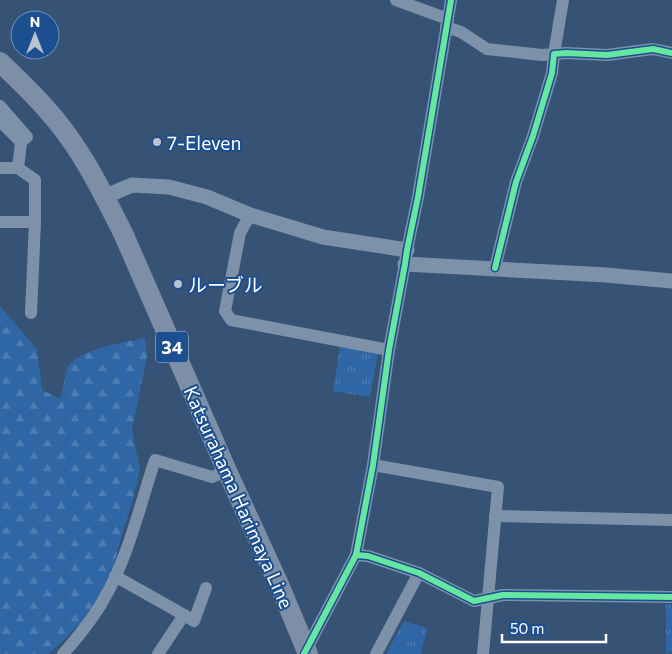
<svg xmlns="http://www.w3.org/2000/svg" width="672" height="654" font-family="Commissioner,'Noto Sans JP',sans-serif">
<style>
.forest{fill:url(#forest-firs)}
.park{fill:url(#park-tufts)}
.lines{fill:none;stroke-linecap:round;stroke-linejoin:round}
.minor{stroke:#7d92a8;stroke-width:12}
.tertiary{stroke:#7d92a8;stroke-width:15}
.primary{stroke:#7d8ea7;stroke-width:20}
.cycleway-casing{stroke:#1b4f8f;stroke-width:9}
.cycleway{stroke:#66e7a1;stroke-width:6}
.poi-dot{fill:#b9c2ce;stroke:#1b4f8f;stroke-width:2}
.labels{text-anchor:middle;dominant-baseline:central;stroke-width:4;stroke-linejoin:round;paint-order:stroke}
.shield{fill:#1b4f8f;stroke:#bbcadd;stroke-width:1}
.shield-label{font-size:18px;font-weight:bold;fill:#fff}
.poi-label{font-size:19px;fill:#fff;stroke:#1b4f8f;text-anchor:start}
.street-label{font-size:19px;fill:#fff;stroke:#1b4f8f}
</style>
<defs>
<pattern id="forest-firs" width="22" height="20" patternUnits="userSpaceOnUse" patternTransform="scale(1.25)"><rect width="22" height="20" fill="#2f66a5"/><path d="M5 1l3.5 6h-7zM16 11l3.5 6h-7z" fill="#4e7db2"/></pattern>
<pattern id="park-tufts" width="24" height="20" patternUnits="userSpaceOnUse" patternTransform="scale(1.25)"><rect width="24" height="20" fill="#2f66a5"/><path d="M3 7l-1-3M5 7V3M7 7l1-3M15 17l-1-3M17 17v-4M19 17l1-3" fill="none" stroke="#4e7db2"/></pattern>
</defs>
<rect width="100%" height="100%" fill="#365274"/>
<path class="forest" d="M0,306L37,349L42,390L60,399C63,391 65,371 69,365C82,349 125,342 145,338L147,357L132,430L140,469L133,500L122,534L113,569L88,619L76,627L63,641L48,654H0Z"/>
<g class="park">
<polygon points="340,345 378,352 370,397 333,391"/>
<polygon points="666,604 672,605 672,652 666,654"/>
<polygon points="404,621 427,628 421,654 386,654"/>
</g>
<g class="lines">
<g class="minor">
<polyline points="396,0 448,19"/>
<polyline points="446,27 461,32 487,49 542,55 554,54 563,0"/>
<polyline points="0,106 27,137 21,142 0,121"/>
<polyline points="0,168 18,168 35,180 35,222 31,313"/>
<polyline points="18,168 21,142"/>
<polyline points="250,215 240,233 225,311 231,320 389,350"/>
<polyline points="0,222 35,222"/>
<polyline points="495,268 516,182 533,136 552,73 554,54 566,53 607,55 653,49 672,53"/>
<polyline points="373,465 498,487 483,654"/>
<polyline points="495,516 672,520"/>
<polyline points="356,555 368,556 419,573 474,601 503,595 672,597"/>
<polyline points="115,576 184,615 158,654"/>
<polyline points="184,615 194,621 206,588"/>
<polyline points="305,652 356,555 373,465 389,350 405,264 407,250 418,197 451,0"/>
<path d="M63,654C78,637 93,619 104,599C128,558 140,505 155,460L212,477L227,471"/>
<polyline points="376,654 419,573"/>
</g>
<g class="tertiary">
<polyline points="104,197 132,185 169,187 207,197 250,215 323,237 407,250"/>
<polyline points="405,264 606,275 672,281"/>
</g>
<path class="primary" d="M0,62C24,85 49,109 68,136C90,166 106,200 123,233L227,471L281,589L308,654"/>
<defs>
<g id="cycleway">
<polyline points="495,268 516,182 533,136 552,73 554,54 566,53 607,55 653,49 672,53"/>
<polyline points="356,555 368,556 419,573 474,601 503,595 672,597"/>
<polyline points="304,654 356,555 373,465 389,350 405,264 407,250 418,197 451,0"/>
</g>
</defs>
<use href="#cycleway" class="cycleway-casing"/>
<use href="#cycleway" class="cycleway"/>
</g>
<g class="poi-dot">
<circle cx="157" cy="142" r="5"/>
<circle cx="178" cy="284" r="5"/>
</g>
<g class="labels">
<rect class="shield" x="156" y="331.5" width="32" height="31" rx="4"/>
<g class="shield-label">
<text x="172" y="347">34</text>
</g>
<g class="poi-label">
<text x="167" y="142">7-Eleven</text>
<text x="188" y="284">ルーブル</text>
</g>
<g class="street-label">
<text transform="translate(239 497) rotate(66)">Katsurahama Harimaya Line</text>
</g>
</g>
<g transform="translate(35 35)"><circle r="24" fill="#1b4f8f" stroke="#7695bc"/>
<path d="M0-4L9 19L0 12L-9 19Z" fill="#b9c2ce"/>
<text y="-8" font-size="14" font-weight="bold" text-anchor="middle" fill="#ffffff">N</text>
</g>
<path d="M502 634v8h104v-8" fill="none" stroke="#ffffff" stroke-width="2.5"/>
<text x="510" y="634" font-size="15" fill="#ffffff" stroke="#1b4f8f" stroke-width="4" paint-order="stroke">50 m</text>
</svg>
